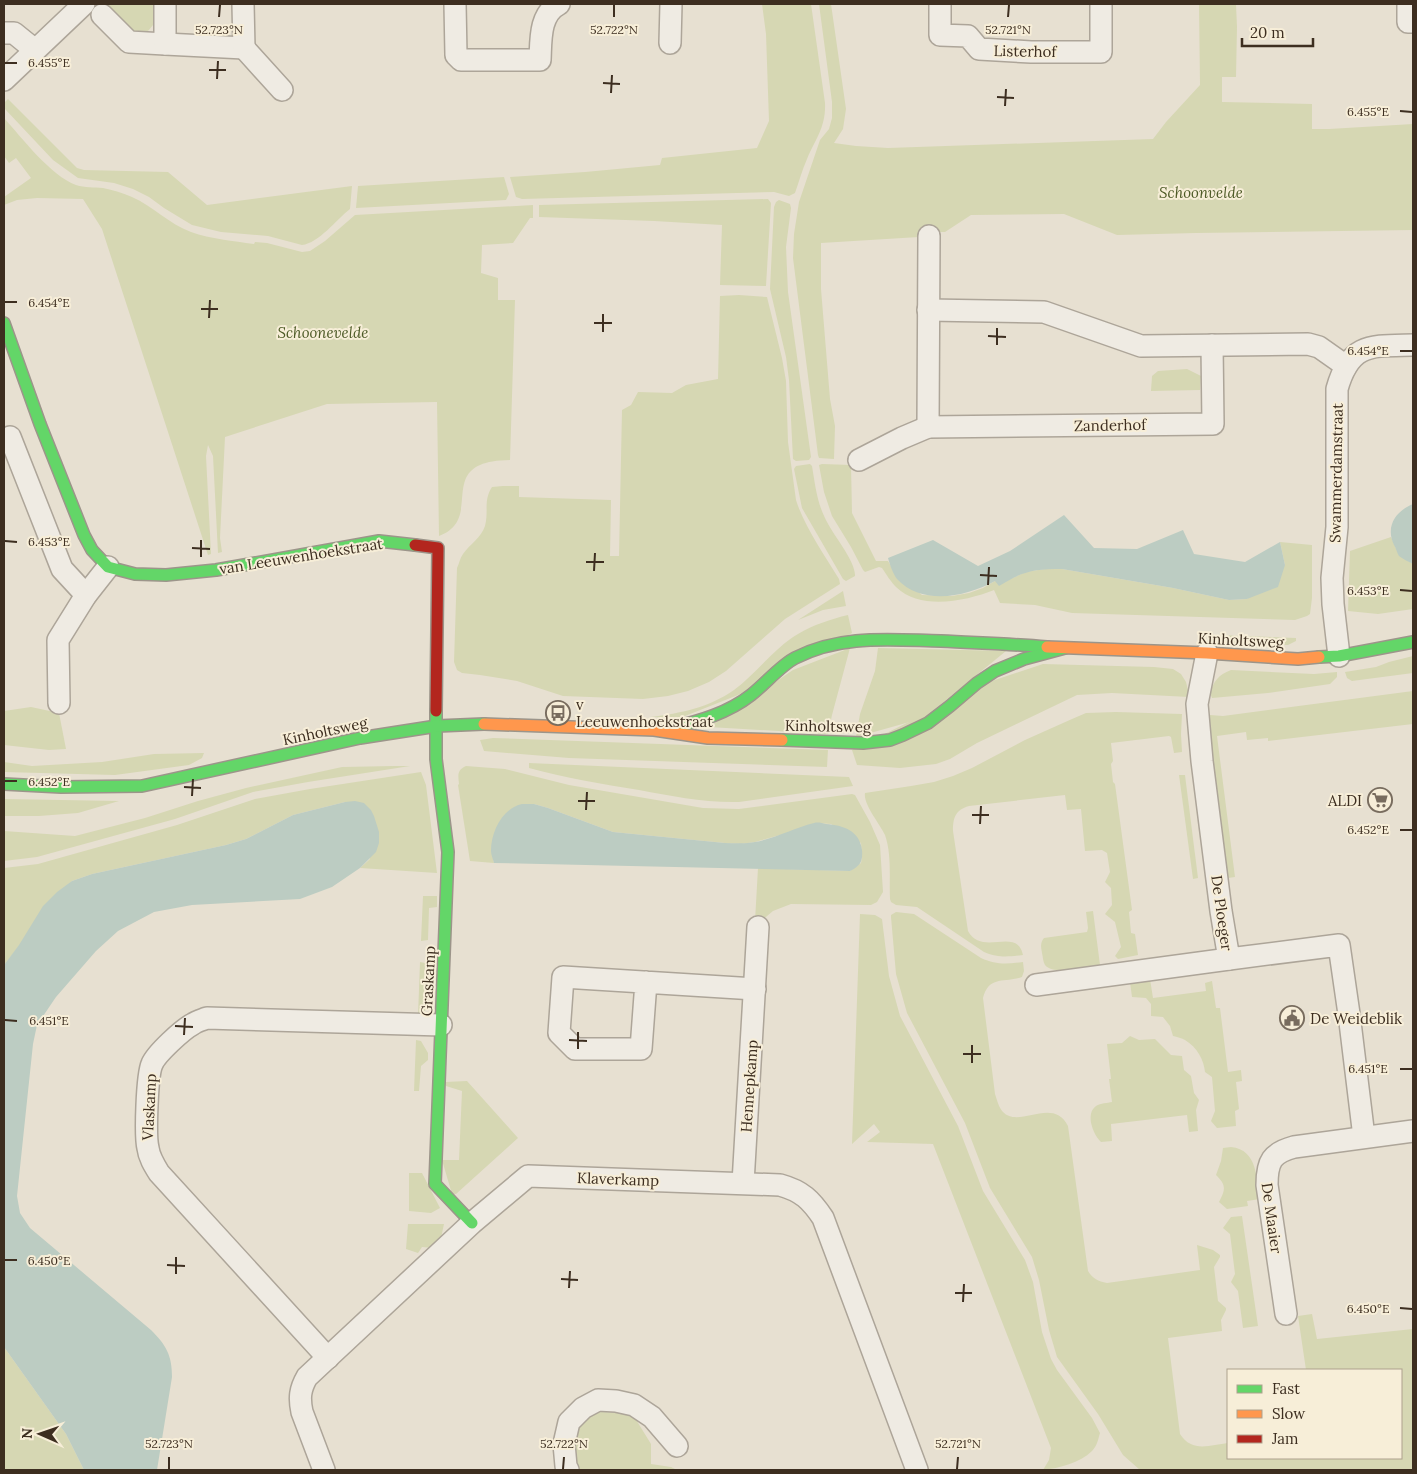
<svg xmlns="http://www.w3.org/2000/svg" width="1417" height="1474" font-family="Lora,serif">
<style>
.green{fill:#d6d7b3}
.water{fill:#bcccc2}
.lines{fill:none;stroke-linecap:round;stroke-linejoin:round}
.street-casing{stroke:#ada599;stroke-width:24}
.fast-casing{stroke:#9c958a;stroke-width:14}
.slow-casing{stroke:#9c958a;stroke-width:14}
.jam-casing{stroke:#9c958a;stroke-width:14}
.street{stroke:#efebe3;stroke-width:21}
.fast{stroke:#63d668;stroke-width:11}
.slow{stroke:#ff974d;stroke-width:11}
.jam{stroke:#b3261e;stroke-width:11}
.ticks{fill:none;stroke:#3d2e20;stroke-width:2}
.labels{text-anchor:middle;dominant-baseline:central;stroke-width:4;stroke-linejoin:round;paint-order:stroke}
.street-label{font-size:15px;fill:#3d2e20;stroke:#f7eed8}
.park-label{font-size:15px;font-style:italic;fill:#4d5a26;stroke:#f7eed8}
.poi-label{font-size:15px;fill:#3d2e20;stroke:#f7eed8;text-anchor:start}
.ticks-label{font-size:12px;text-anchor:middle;fill:#3d2e20;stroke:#f7eed8;stroke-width:4;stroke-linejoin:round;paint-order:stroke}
</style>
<rect width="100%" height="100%" fill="#e7e0d1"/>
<g class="green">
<polygon points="104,4 157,4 153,25 148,31 135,32 128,29"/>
<path d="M762,4H811L825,103C826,127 816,138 807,159C802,170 799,182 795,193L789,196L774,192L522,199L516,197L510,177L585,172L660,165L662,158L757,148L769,121L766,34Z"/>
<polygon points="819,4 831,4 846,109 843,129 834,143 856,146 888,148 1153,139 1166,122 1200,85 1199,4 1236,4 1237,27 1236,77 1222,77 1222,102 1312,104 1312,129 1329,129 1413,124 1413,230 1196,233 1117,235 1064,214 971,215 945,232 920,232 919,237 821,243 821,289 830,399 835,426 834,459 819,458 818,455 793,258 794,234 799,202 820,140 829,129 832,118 832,102"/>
<path d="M8,99L77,168L84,170L168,172L207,205L352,186L350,209C336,220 319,243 302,245L268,236L221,232L192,225L164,208L149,197L133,189L114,183L78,178L53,160L4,108V103Z"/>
<path d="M4,118C22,138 51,176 76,185C85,188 94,187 103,188C113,190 123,193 132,197C153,206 169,224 191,232C211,239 233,241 254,244L255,242L267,243L302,252L310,251L325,241L355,215L533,205V218H530L513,243L482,245L481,273L498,278V300H515L510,460C431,461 487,518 439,536L437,402L327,404L225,437L220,538L222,552L218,553L213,456L208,445L206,456L211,554L208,555L102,229L83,199L37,198L17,200L4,205V197L31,178L16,158L9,163L4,156Z"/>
<polygon points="504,177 509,194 506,200 356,208 358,186"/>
<polygon points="768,199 771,203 766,286 720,285 722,225 654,221 539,217 539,205"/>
<polygon points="779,200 790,204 791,208 786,247 788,292 811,457 809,460 796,461 793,459 789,380 786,357 770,289 774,207 776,202"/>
<path d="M739,295L767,297L782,358L786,381L788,442L796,500C804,526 825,556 839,579L840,584L785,619L726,671L709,682L688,691L668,696L643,699L563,696L517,681L480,675L462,673L457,670L454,662L457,568C459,564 460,558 463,554C470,544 481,538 485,526C489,511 483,501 492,487L503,486H519V497L611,500L610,556H619L622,410L631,405L638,392L672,393L686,385L718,379L720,296Z"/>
<polygon points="1187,369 1201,376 1200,390 1151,391 1152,376 1158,371"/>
<path d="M810,464L812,466C815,484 817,502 825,518C832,534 856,561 855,576L846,581L843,579L802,508L794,469L796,466Z"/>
<path d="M822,464L851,465L852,513L876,561H888L891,566L922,595L952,596L969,593L983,588L995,581L1013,578L1025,572L1045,569H1062L1173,588L1229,600L1247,599L1285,565L1280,542L1312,545V598L1310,614L1307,616L1295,620L1072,613L1035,605L1000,603L994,590C966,601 921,611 896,587C891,582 886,574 882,568L879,567L865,572L863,570L851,547L832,516L824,492L819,465Z"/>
<polygon points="1391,537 1399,555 1413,564 1413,609 1378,614 1348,611 1350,551"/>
<polygon points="843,591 846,606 823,610 798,620"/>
<path d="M848,615L852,633L738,695L680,718L651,717C681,713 708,708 734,690C757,673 774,648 798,634C813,625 831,619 848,615Z"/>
<polygon points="1216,635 1296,638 1296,641 1288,645 1216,645"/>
<polygon points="850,648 832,715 828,734 709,727 793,670"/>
<polygon points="878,648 1006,651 924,718 856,737 860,714 875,671"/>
<polygon points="1413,656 1413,673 1352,681 1347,678 1345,672 1376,667 1389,662"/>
<polygon points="1043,664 1154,667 1173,669 1181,674 1186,682 1188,690 1189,697 1112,693 1077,695 977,743 950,759 936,764 900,768 857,765 852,750 992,681"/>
<path d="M1231,670L1314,674L1337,672V677L1330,684L1268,693L1212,698L1210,693C1214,681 1218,675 1231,670Z"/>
<polygon points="1413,691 1413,724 1268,741 1268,738 1247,740 1246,732 1217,736 1235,877 1228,878 1209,735 1210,715 1223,716"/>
<polygon points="31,707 59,713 66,749 49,750 4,745 4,711"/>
<path d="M1116,712L1182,714L1181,734L1182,752L1174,753L1171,737L1169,736L1111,743L1113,761L1111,764L1113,782L1115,784L1132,910L1129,912L1131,933L1135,934L1138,955L1118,959L1115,956L1121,947L1115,922L1105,914L1112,905L1111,888L1105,882L1110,872L1107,853L1102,850L1085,851L1081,809L1067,810L1065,795L969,806C955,810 953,818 953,831L968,931C982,957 1017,926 1023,955C1007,957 999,958 984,952L917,907L896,905L891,902L890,899C889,879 892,855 885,835C880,824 863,804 865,793L911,786L934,782L953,776L972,768L1025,740L1072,719L1086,713Z"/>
<polygon points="493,738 828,750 827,767 569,758 484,751 480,740"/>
<polygon points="204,753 202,758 189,765 115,775 4,772 4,762 32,766 102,762 154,754"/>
<path d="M529,763L849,777L853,786L739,802C705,803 672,796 639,790C602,784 565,778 529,768Z"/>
<polygon points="394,766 410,766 308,782 253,792 175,819 37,857 4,861 4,831 75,836 145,818 198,801 246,788 342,767"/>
<path d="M466,766L505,769L569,785L703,808L739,809L852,794L855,795L870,822L880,845L883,892L877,902L871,905L791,904L773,911L761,921H755L758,868L850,871L861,863L862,857L861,843L831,824L816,823L784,834L755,842L741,844L725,843L613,832L548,808L534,804L501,820C493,835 490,845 494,863L470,861L458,785L459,784C458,775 457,770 466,766Z"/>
<polygon points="421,772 426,785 437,873 360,868 370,859 345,802 293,815 246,839 226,845 92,874 72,881 4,965 4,868 38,864 177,825 255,799 310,789"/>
<polygon points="1179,775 1185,775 1198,878 1193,879"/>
<polygon points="4,799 119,801 78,813 39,816 4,816"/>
<polygon points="423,896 437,896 437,907 429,908 428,940 421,941"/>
<path d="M1093,911L1100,965C1087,967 1054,976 1045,965C1043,962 1043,957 1042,953C1041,947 1040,943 1044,938L1087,932L1088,928L1086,912Z"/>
<path d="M896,912L914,914L981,958C996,965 1007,964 1023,962L1024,971L1022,977C1004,983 989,975 983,998L995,1094C997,1100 999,1108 1003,1112C1019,1129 1053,1096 1068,1126L1088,1271C1093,1279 1098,1281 1107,1283L1200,1270L1197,1245L1213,1250L1220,1255V1257L1214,1267L1218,1301L1226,1308V1310L1221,1320L1222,1331L1168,1338L1180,1434C1192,1453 1210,1445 1228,1443V1458H1401V1370H1306L1298,1316L1312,1314L1317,1339L1413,1329V1470H1140L1123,1455L1098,1414L1057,1357L1049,1330L1039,1280L1032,1257L990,1188L965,1123L907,1013L896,974L891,917V915Z"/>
<path d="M860,914L875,915L882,919L889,976L900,1016L958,1126L983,1191L1025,1260L1033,1282L1042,1332L1051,1359L1057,1370L1092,1418L1100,1433C1098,1440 1097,1446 1092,1451C1080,1463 1059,1468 1043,1470L1049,1460L1051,1448L933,1144L867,1142L880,1132L874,1124L852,1144Z"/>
<path d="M420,962L425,963L424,996L430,997C431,1007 425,1011 418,1016Z"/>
<path d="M1150,979L1153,998L1206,991L1205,983L1212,981L1216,1008H1220L1228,1072L1241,1070L1242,1081L1236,1082L1239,1109L1235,1111L1236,1126L1217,1128L1211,1121L1215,1111L1212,1077L1205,1072C1204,1060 1197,1047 1185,1040C1182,1038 1177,1037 1173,1036L1170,1026L1163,1017L1151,1016V1004L1146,998L1132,997L1130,982Z"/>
<path d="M1130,1036L1139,1040L1155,1039L1171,1055L1182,1056L1184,1070L1191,1076L1194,1093L1199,1100L1196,1110L1198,1131L1189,1132L1187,1115L1111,1124L1112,1141L1101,1142C1093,1134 1085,1114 1096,1106C1101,1103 1107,1103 1112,1102L1109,1079H1111L1107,1044L1122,1043Z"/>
<polygon points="416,1040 421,1041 428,1053 428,1060 421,1066 419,1091 414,1091"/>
<polygon points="467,1081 518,1138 456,1194 452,1194 442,1160 459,1160 462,1091 446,1086 445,1082"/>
<path d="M1231,1147C1258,1150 1256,1178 1260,1199L1247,1201L1248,1206L1227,1209L1219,1202C1226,1189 1226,1185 1216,1175L1221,1161L1223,1148Z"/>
<polygon points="409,1173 422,1173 440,1208 431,1213 409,1211"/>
<polygon points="1242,1216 1258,1326 1243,1328 1238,1291 1231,1282 1235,1274 1230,1234 1223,1228 1231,1217"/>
<polygon points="408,1224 444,1224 441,1238 433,1248 422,1247 418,1253 406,1249"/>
<polygon points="4,1347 66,1434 84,1470 4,1470"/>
<polygon points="601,1412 630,1413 635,1418 651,1444 651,1464 671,1467 677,1470 579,1470 571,1446 571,1434 589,1414"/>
</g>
<g class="water">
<path d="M1413,504V564C1409,562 1403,559 1399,556C1397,553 1396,548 1394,545C1385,526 1396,511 1413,504Z"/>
<path d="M1064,515L1094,548L1137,549L1183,530L1194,554L1245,562L1280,542L1285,565L1278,587L1247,599L1229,600L1173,588L1062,569C1034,569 1023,571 999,586L995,581C966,597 922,606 897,579C893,574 890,565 888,558L933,540L978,566L1010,551Z"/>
<path d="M355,801L364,803L371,810L374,816L379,832V843L376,852L360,868L332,887L300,899L192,905L154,912L118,931L96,951L56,997L37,1025L33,1044L17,1196L20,1213L30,1228L151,1330C166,1345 172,1355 172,1377L157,1470H84L66,1434L4,1347V965L19,945L43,906L57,892L72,881L92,874L226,845L246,839L293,815L345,802Z"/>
<path d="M522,804H534L548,808L613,832L725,843C735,843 745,844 755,842C776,838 794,828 814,823C818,822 822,823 826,824C843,825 860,831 862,850C863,862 860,866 850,871L494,863C493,859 491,855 491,851C491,831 503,808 522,804Z"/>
</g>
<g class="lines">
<defs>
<g id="street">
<path d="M455,4L456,55L461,60H540C541,41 539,14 559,4"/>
<polyline points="940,4 940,35 968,36 979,49 1031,52 1101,52 1101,4"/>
<polyline points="1408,4 1408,22 1413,22"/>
<polyline points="102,15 129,42 165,44 165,4"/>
<polyline points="4,33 14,33 35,50"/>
<polyline points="670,43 671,4"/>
<polyline points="165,44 244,48 243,4"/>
<polyline points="244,48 282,90"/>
<polyline points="4,80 84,4"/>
<polyline points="929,236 928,427 1213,424 1212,345"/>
<polyline points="928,310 1044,312 1141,346 1308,344 1319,347 1346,366"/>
<polyline points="10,437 62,569 86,595"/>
<polyline points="859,460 902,438 928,427"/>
<polyline points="1207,653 1197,704 1202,761 1221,911 1229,959 1339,945 1349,1014 1364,1137"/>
<path d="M1339,656L1333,604L1332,578L1337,527V389C1350,342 1372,346 1413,345"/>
<polyline points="59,703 58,640 86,595 108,567"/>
<polyline points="646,982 641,1049 575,1049 559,1033 563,977 755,989"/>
<polyline points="1036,985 1229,959"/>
<polyline points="743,1183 758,927"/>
<path d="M1286,1314L1267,1185C1267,1161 1272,1153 1294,1147L1413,1131"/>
<path d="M328,1358L159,1173C154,1165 149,1157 148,1148C145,1136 147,1075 152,1064C156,1054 183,1029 193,1024C197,1021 202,1020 207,1018L441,1025"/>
<path d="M324,1470L302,1412C299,1398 300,1389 307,1377L472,1223L528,1176L780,1185C802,1191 811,1200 823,1218L917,1470"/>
<polyline points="568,1470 566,1466 564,1444 569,1422 583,1408 598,1400 616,1401 634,1405 652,1417 677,1446"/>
</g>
<g id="fast">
<polyline points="4,323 40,424 84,535 92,550 108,567 135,574 166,575 216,570 379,541 415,545"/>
<polyline points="1319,657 1339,656 1413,642"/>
<polyline points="436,711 436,759 448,852 435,1184 472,1223"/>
<path d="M671,728C700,721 728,713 751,695C764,685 781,665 795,658C841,634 891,640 941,641C976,643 1012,644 1047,647"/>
<polyline points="782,740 863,743 890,740 903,735 928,723 950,706 977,683 995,671 1024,659 1065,648"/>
<polyline points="4,784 61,787 142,786 360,738 437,726 484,724"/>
</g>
<g id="slow">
<polyline points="1047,647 1207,653 1298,659 1319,657"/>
<polyline points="484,724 654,730 708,738 782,740"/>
</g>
<polyline id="jam" points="415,545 438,548 436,711"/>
</defs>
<use href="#street" class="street-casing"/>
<use href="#fast" class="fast-casing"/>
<use href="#slow" class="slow-casing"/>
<use href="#jam" class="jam-casing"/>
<use href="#street" class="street"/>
<use href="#fast" class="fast"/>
<use href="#slow" class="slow"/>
<use href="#jam" class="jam"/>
</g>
<path class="ticks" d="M219,17L220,5M614,17V5M1008,17L1009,5M5,63H17M209,70H226M217,79L218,61M603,83L620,84M611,93L612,75M997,97L1014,98M1005,106L1006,89M1400,111L1412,112M5,302H17M201,309H218M209,318L210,300M594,323H612M603,332V314M988,336L1006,337M997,345V328M1400,351H1412M5,541L17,542M192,548L210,549M201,557V540M586,562H604M594,571L595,553M980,575L997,576M988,585L989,567M1400,590L1412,591M5,781H17M184,787L201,788M192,796L193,779M578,801H595M586,810L587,792M972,815H989M980,824L981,806M1400,830H1412M5,1020L17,1021M175,1026L193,1027M184,1035L185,1018M569,1040L587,1041M578,1049V1032M963,1054H981M972,1063V1045M1400,1069H1412M5,1260H17M167,1265L185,1266M176,1274V1257M561,1279L578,1280M569,1288L570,1271M955,1293H972M963,1302L964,1284M1400,1308L1412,1309M169,1469V1457M563,1469L564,1457M957,1469L958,1457"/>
<defs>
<symbol id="bus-ring" viewBox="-11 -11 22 22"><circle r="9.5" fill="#f7eed8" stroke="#786c5e" stroke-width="1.5"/><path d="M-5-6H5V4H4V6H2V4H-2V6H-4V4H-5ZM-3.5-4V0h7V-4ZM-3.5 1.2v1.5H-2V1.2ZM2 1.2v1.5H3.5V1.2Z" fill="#786c5e"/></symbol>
<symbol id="supermarket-ring" viewBox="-11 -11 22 22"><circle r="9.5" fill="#f7eed8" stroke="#786c5e" stroke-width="1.5"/><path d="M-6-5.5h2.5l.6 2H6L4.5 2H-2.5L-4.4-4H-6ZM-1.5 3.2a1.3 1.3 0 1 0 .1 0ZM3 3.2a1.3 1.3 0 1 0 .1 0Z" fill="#786c5e"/></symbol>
<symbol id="civic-ring" viewBox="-11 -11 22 22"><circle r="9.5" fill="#f7eed8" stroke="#786c5e" stroke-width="1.5"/><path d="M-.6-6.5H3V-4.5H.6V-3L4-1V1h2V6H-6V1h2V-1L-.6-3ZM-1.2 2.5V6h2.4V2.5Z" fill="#786c5e"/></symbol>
</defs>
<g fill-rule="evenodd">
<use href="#bus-ring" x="544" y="699" width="28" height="28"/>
<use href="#supermarket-ring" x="1366" y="786" width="28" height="28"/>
<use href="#civic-ring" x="1278" y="1004" width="28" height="28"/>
</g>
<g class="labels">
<g class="street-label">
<text transform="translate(1025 51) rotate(1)">Listerhof</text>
<text transform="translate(1110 425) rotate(-1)">Zanderhof</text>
<text transform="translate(1336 473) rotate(-89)">Swammerdamstraat</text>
<text transform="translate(301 556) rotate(-9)">van Leeuwenhoekstraat</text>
<text transform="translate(1241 640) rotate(3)">Kinholtsweg</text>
<text transform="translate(828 726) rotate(1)">Kinholtsweg</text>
<text transform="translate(325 731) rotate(-12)">Kinholtsweg</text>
<text transform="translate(1222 913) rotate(82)">De Ploeger</text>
<text transform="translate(428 981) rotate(-87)">Graskamp</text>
<text transform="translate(749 1086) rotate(-86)">Hennepkamp</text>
<text transform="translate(149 1107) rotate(-87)">Vlaskamp</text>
<text transform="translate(618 1179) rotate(2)">Klaverkamp</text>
<text transform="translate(1272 1218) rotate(82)">De Maaier</text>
</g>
<g class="park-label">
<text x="1201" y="192">Schoonvelde</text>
<text x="323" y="332">Schoonevelde</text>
</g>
<g class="poi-label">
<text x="576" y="704">v<tspan x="576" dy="17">Leeuwenhoekstraat</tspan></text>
<text x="1362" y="800" text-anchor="end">ALDI</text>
<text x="1310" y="1018">De Weideblik</text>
</g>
</g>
<g class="ticks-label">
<text x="219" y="34">52.723°N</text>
<text x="614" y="34">52.722°N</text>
<text x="1008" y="34">52.721°N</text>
<text x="49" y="67">6.455°E</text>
<text x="1368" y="116">6.455°E</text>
<text x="49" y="307">6.454°E</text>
<text x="1368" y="355">6.454°E</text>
<text x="49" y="546">6.453°E</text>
<text x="1368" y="595">6.453°E</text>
<text x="49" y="786">6.452°E</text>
<text x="1368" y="834">6.452°E</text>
<text x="49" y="1025">6.451°E</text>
<text x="1368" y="1073">6.451°E</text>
<text x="49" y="1265">6.450°E</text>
<text x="1368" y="1313">6.450°E</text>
<text x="169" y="1448">52.723°N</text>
<text x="564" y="1448">52.722°N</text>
<text x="958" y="1448">52.721°N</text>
</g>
<rect width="1417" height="1474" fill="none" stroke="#3d2e20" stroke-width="10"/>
<rect x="1227" y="1369" width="175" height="90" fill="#f7eed8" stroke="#ada18e"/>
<rect x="1237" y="1385" width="25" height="8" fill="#63d668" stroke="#ada18e"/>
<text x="1272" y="1394" font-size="15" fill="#3d2e20">Fast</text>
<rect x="1237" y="1410" width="25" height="8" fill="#ff974d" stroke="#ada18e"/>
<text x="1272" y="1419" font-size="15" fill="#3d2e20">Slow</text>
<rect x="1237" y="1435" width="25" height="8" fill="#b3261e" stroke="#ada18e"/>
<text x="1272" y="1444" font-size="15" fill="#3d2e20">Jam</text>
<g transform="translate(40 1434) rotate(272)" stroke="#f7eed8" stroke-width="4" paint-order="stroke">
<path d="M0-4L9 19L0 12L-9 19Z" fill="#3d2e20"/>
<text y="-8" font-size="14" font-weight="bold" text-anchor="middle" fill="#3d2e20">N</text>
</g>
<path d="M1242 38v8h71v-8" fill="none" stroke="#3d2e20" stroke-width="2.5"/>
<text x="1250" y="38" font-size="15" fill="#3d2e20" stroke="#f7eed8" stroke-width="4" paint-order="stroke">20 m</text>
</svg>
